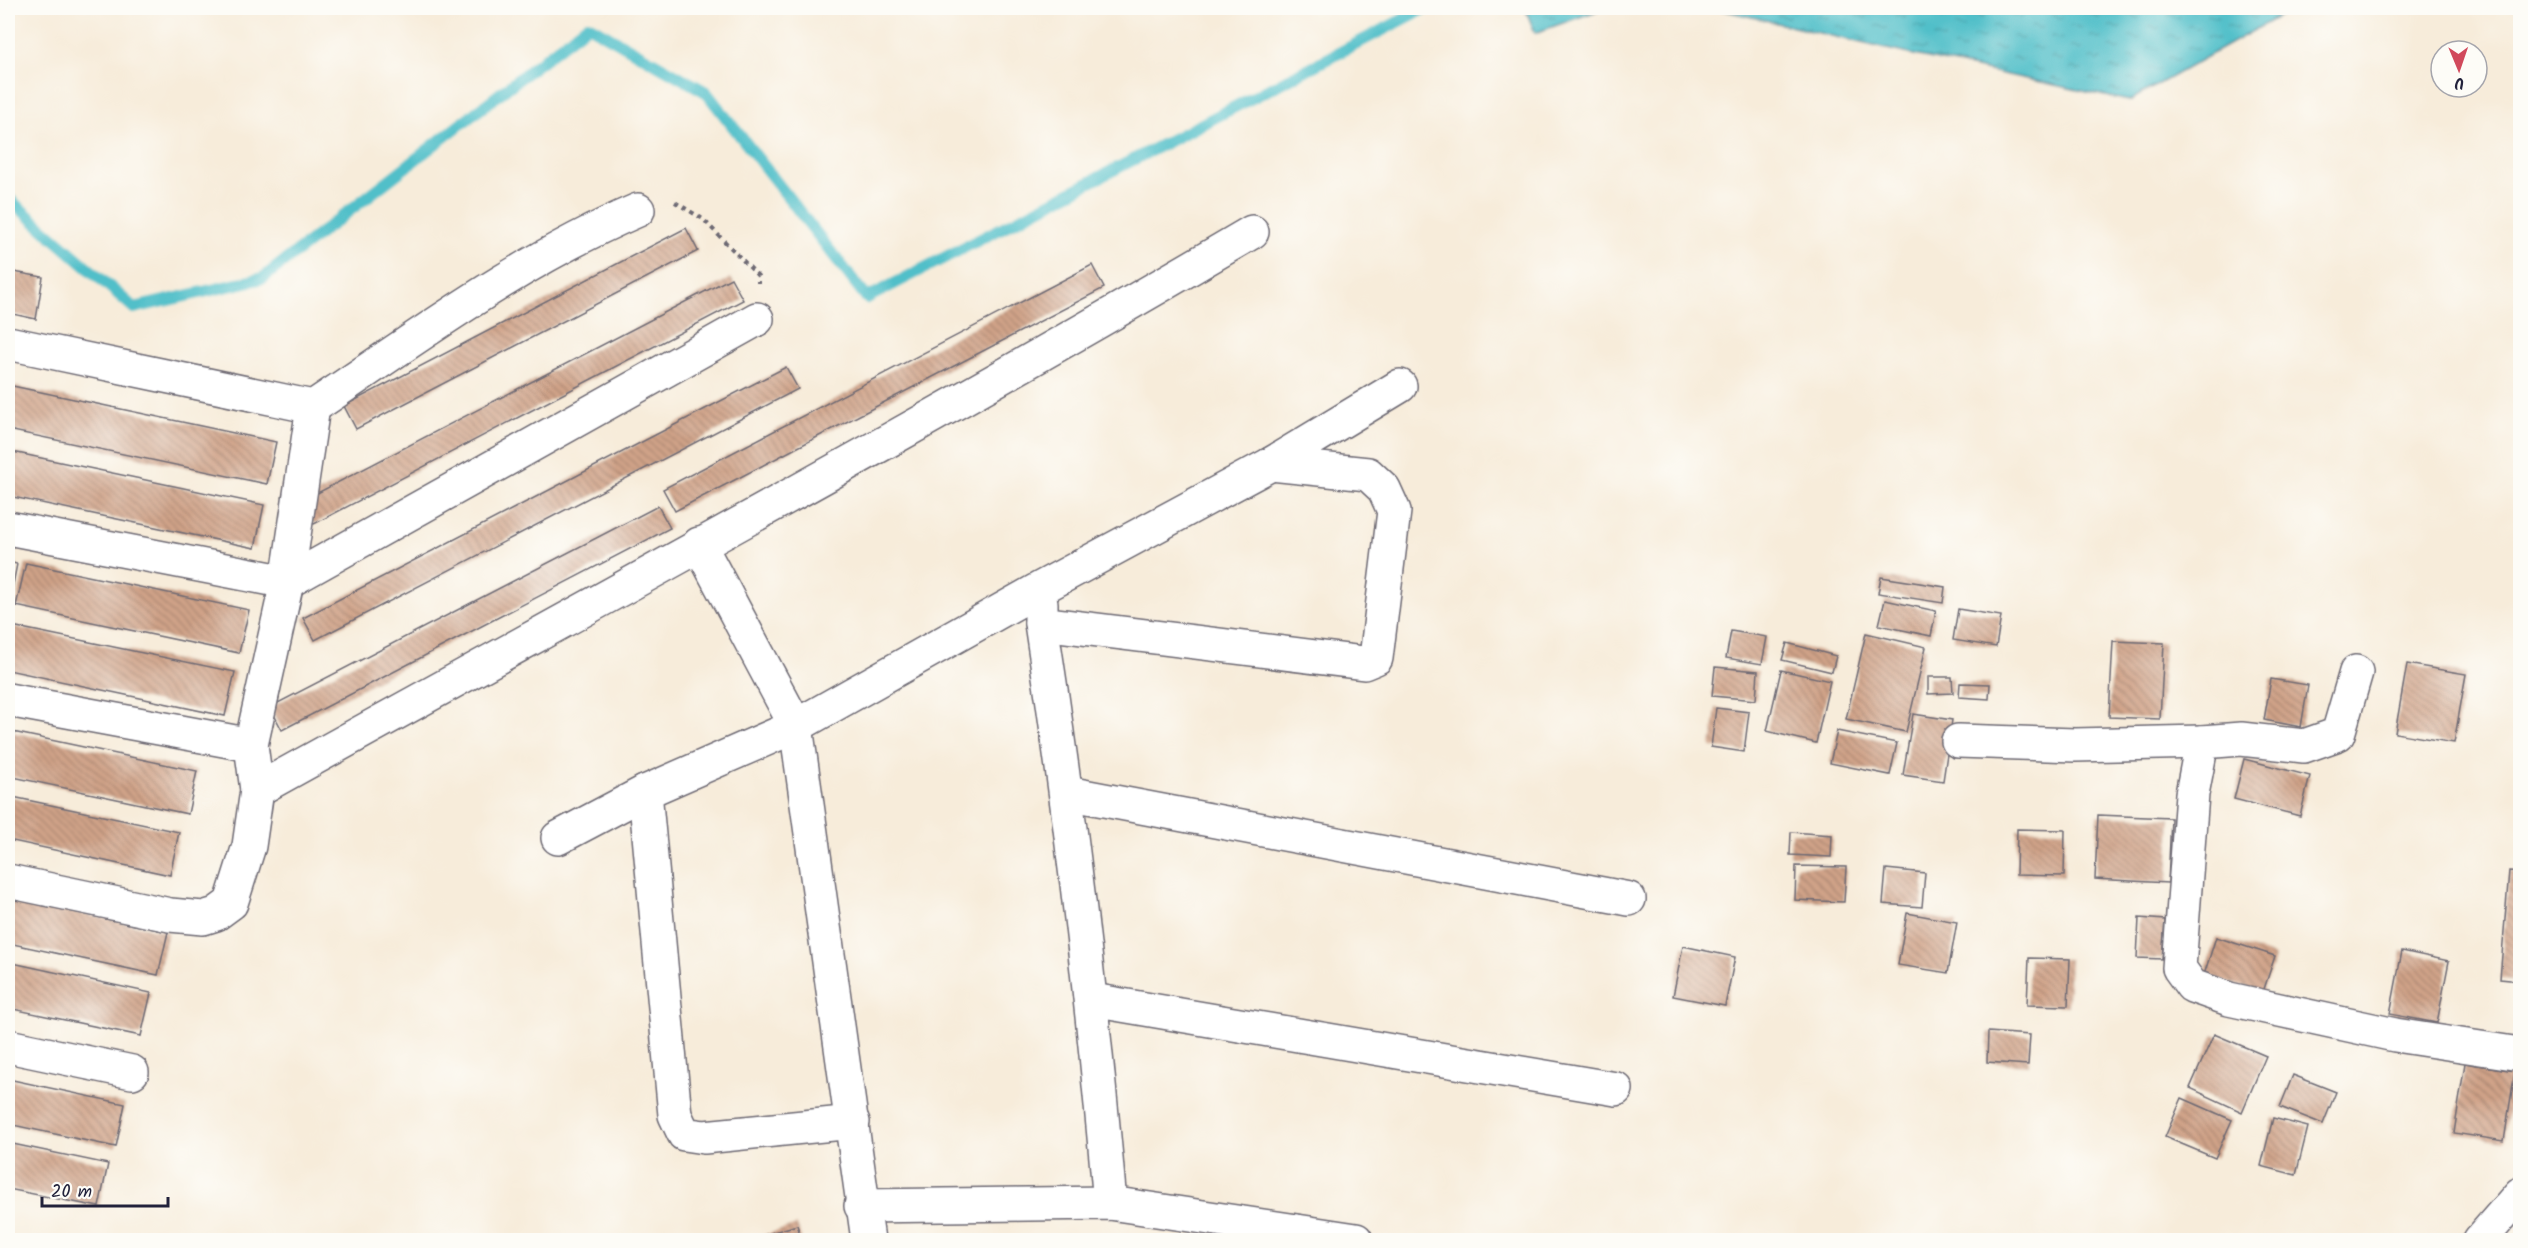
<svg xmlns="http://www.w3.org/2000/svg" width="2528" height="1248" font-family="Kalam,sans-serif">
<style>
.water{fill:url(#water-ripples);stroke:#3a7082;stroke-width:1.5}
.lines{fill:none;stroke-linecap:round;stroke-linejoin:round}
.stream{stroke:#51bfc9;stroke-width:12}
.building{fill:url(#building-back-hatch)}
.minor-casing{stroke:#6d6973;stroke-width:36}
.path{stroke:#6d6973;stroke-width:4;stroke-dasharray:4.5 4.5;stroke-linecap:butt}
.minor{stroke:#fff;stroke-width:33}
</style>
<defs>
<pattern id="water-ripples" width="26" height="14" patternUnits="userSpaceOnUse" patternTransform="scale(1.5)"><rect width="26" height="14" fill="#51bfc9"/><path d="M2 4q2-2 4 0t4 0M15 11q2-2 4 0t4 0" fill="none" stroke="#439ba4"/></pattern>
<pattern id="building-back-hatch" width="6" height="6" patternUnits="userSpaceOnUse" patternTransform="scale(1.5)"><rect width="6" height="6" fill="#d0a388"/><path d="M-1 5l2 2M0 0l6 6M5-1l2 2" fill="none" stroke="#a88470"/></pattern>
</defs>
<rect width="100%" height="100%" fill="#fdfcf7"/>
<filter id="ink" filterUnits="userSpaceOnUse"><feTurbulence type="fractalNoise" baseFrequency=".0167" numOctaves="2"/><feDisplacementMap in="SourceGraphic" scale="12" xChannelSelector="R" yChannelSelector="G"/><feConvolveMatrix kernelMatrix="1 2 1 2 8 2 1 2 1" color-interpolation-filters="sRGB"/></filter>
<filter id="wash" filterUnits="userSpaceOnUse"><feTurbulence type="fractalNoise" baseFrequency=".008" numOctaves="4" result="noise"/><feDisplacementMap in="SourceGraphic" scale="24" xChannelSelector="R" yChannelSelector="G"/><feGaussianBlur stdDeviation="1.35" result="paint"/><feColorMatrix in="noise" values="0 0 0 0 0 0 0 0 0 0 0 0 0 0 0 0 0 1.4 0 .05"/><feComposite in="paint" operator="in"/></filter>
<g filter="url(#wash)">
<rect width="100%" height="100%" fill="#f7ecda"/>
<g class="water">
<polygon points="1525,8 1605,8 1535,33"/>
<polygon points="1714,8 2290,8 2283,14 2129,101 1891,50"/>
</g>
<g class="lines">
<polyline class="stream" points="8,198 134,308 263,278 588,25 706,92 867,298 1425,8"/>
</g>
<g id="blocks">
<g class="building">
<polygon points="686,228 698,251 356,429 344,406"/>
<polygon points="1092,265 1104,288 675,511 663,489"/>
<polygon points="8,271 43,277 36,319 8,313"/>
<polygon points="731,278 743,300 314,524 302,501"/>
<polygon points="786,367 798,389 315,640 303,618"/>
<polygon points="8,385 276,442 267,484 8,430"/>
<polygon points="8,451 264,505 255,548 8,496"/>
<polygon points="658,506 670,528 282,730 270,707"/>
<polygon points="8,562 17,564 9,605 8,605"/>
<polygon points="26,563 249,610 239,653 16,606"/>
<polygon points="1881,577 1945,587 1943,603 1878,593"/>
<polygon points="1885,600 1936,611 1931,636 1879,625"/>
<polygon points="1958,609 2001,616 1996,647 1953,640"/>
<polygon points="12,626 235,672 225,716 8,670 8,647"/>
<polygon points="1731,631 1767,637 1762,664 1726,658"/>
<polygon points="1866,633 1926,647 1906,732 1846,719"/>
<polygon points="2113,641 2164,643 2160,719 2109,717"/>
<polygon points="1787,643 1836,656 1832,672 1782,660"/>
<polygon points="2407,664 2466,674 2454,743 2395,733"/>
<polygon points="1715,667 1758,671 1756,700 1712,696"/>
<polygon points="1781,670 1830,681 1816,743 1767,731"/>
<polygon points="1928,677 1952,677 1953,693 1928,694"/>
<polygon points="2271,679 2308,685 2301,727 2264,720"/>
<polygon points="1960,683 1990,684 1989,699 1959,697"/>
<polygon points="1716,708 1749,712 1744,752 1711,747"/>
<polygon points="1913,714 1952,720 1943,781 1903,775"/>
<polygon points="8,731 197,771 188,814 8,776"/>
<polygon points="1837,731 1897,743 1890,775 1830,763"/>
<polygon points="2244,759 2310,776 2300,816 2234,799"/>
<polygon points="8,796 179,832 170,875 8,840"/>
<polygon points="2098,815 2171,818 2168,883 2095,879"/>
<polygon points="2017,829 2065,830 2064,876 2016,875"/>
<polygon points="1791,832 1832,835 1831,857 1790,855"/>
<polygon points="1796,866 1846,867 1844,902 1795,900"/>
<polygon points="1886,869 1925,873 1922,907 1883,904"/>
<polygon points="2509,871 2520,872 2520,981 2500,979"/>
<polygon points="8,898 168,932 158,975 8,943"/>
<polygon points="1907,913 1957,922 1948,973 1898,965"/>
<polygon points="2139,918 2165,920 2162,959 2137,958"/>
<polygon points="2216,937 2275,956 2263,992 2204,975"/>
<polygon points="1683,946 1735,957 1725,1006 1673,996"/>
<polygon points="2402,951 2449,961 2437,1023 2390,1014"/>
<polygon points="2029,958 2070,959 2068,1006 2027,1005"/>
<polygon points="8,962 151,993 141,1036 8,1008"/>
<polygon points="1988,1032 2030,1035 2028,1065 1987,1062"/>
<polygon points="2214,1034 2266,1056 2242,1112 2190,1088"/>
<polygon points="2465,1063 2515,1071 2504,1141 2454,1133"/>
<polygon points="2293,1075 2336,1092 2323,1124 2280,1107"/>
<polygon points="8,1079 125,1104 116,1147 8,1124"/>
<polygon points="2182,1098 2232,1120 2215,1158 2165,1137"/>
<polygon points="2273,1118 2308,1127 2296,1175 2261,1166"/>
<polygon points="8,1143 108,1164 99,1207 8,1189"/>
<polygon points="797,1225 802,1240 762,1240 761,1236"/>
</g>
</g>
</g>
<g filter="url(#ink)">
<use href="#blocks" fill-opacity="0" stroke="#6d6973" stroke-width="1.5"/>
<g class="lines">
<defs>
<g id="minor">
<path d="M8,343L313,407C418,337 521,260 638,210"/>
<polyline points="8,528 287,582 757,319"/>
<polyline points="699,544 796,726 868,1240"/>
<path d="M1041,603V623C1071,816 1093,1008 1110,1203"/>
<polyline points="1041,623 1364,663 1376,658 1394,511 1384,489 1368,474 1271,464"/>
<polyline points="2356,672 2338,734 2304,746 2241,739 2202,742 2192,794 2179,968 2192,986 2229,999 2395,1035 2520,1054"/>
<polyline points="8,700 251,745"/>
<polyline points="1958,741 2075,745 2202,742"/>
<path d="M257,790C590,605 925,425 1252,232"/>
<polyline points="645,792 675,1115 684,1134 704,1137 853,1122"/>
<polyline points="1067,793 1629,899"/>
<polyline points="558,838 645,792 796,726 1041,588 1271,464 1400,386"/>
<polyline points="8,881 170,915 203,918 216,914 231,903 249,846 257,790 251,745 287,582 313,407"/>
<polyline points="1092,1000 1616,1089"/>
<polyline points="8,1046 132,1072"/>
<polyline points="861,1206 1110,1203 1356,1240"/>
<polyline points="2480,1240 2520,1194"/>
</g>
</defs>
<use href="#minor" class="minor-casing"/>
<polyline class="path" points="675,202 703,219 758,276 758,283"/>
<use href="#minor" class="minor"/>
</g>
</g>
<rect width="2528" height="1248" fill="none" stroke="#fdfcf7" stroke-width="30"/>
<g transform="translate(2459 69) rotate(178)"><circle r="28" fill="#fdfcf7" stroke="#a5a5ac" stroke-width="1.5"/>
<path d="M0-4.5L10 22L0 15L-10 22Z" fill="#d1495b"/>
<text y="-9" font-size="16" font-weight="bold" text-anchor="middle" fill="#22223b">U</text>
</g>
<path d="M42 1197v9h126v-9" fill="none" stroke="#22223b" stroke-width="3"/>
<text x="51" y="1197" font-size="18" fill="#22223b" stroke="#fdfcf7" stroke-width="4.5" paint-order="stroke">20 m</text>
</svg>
